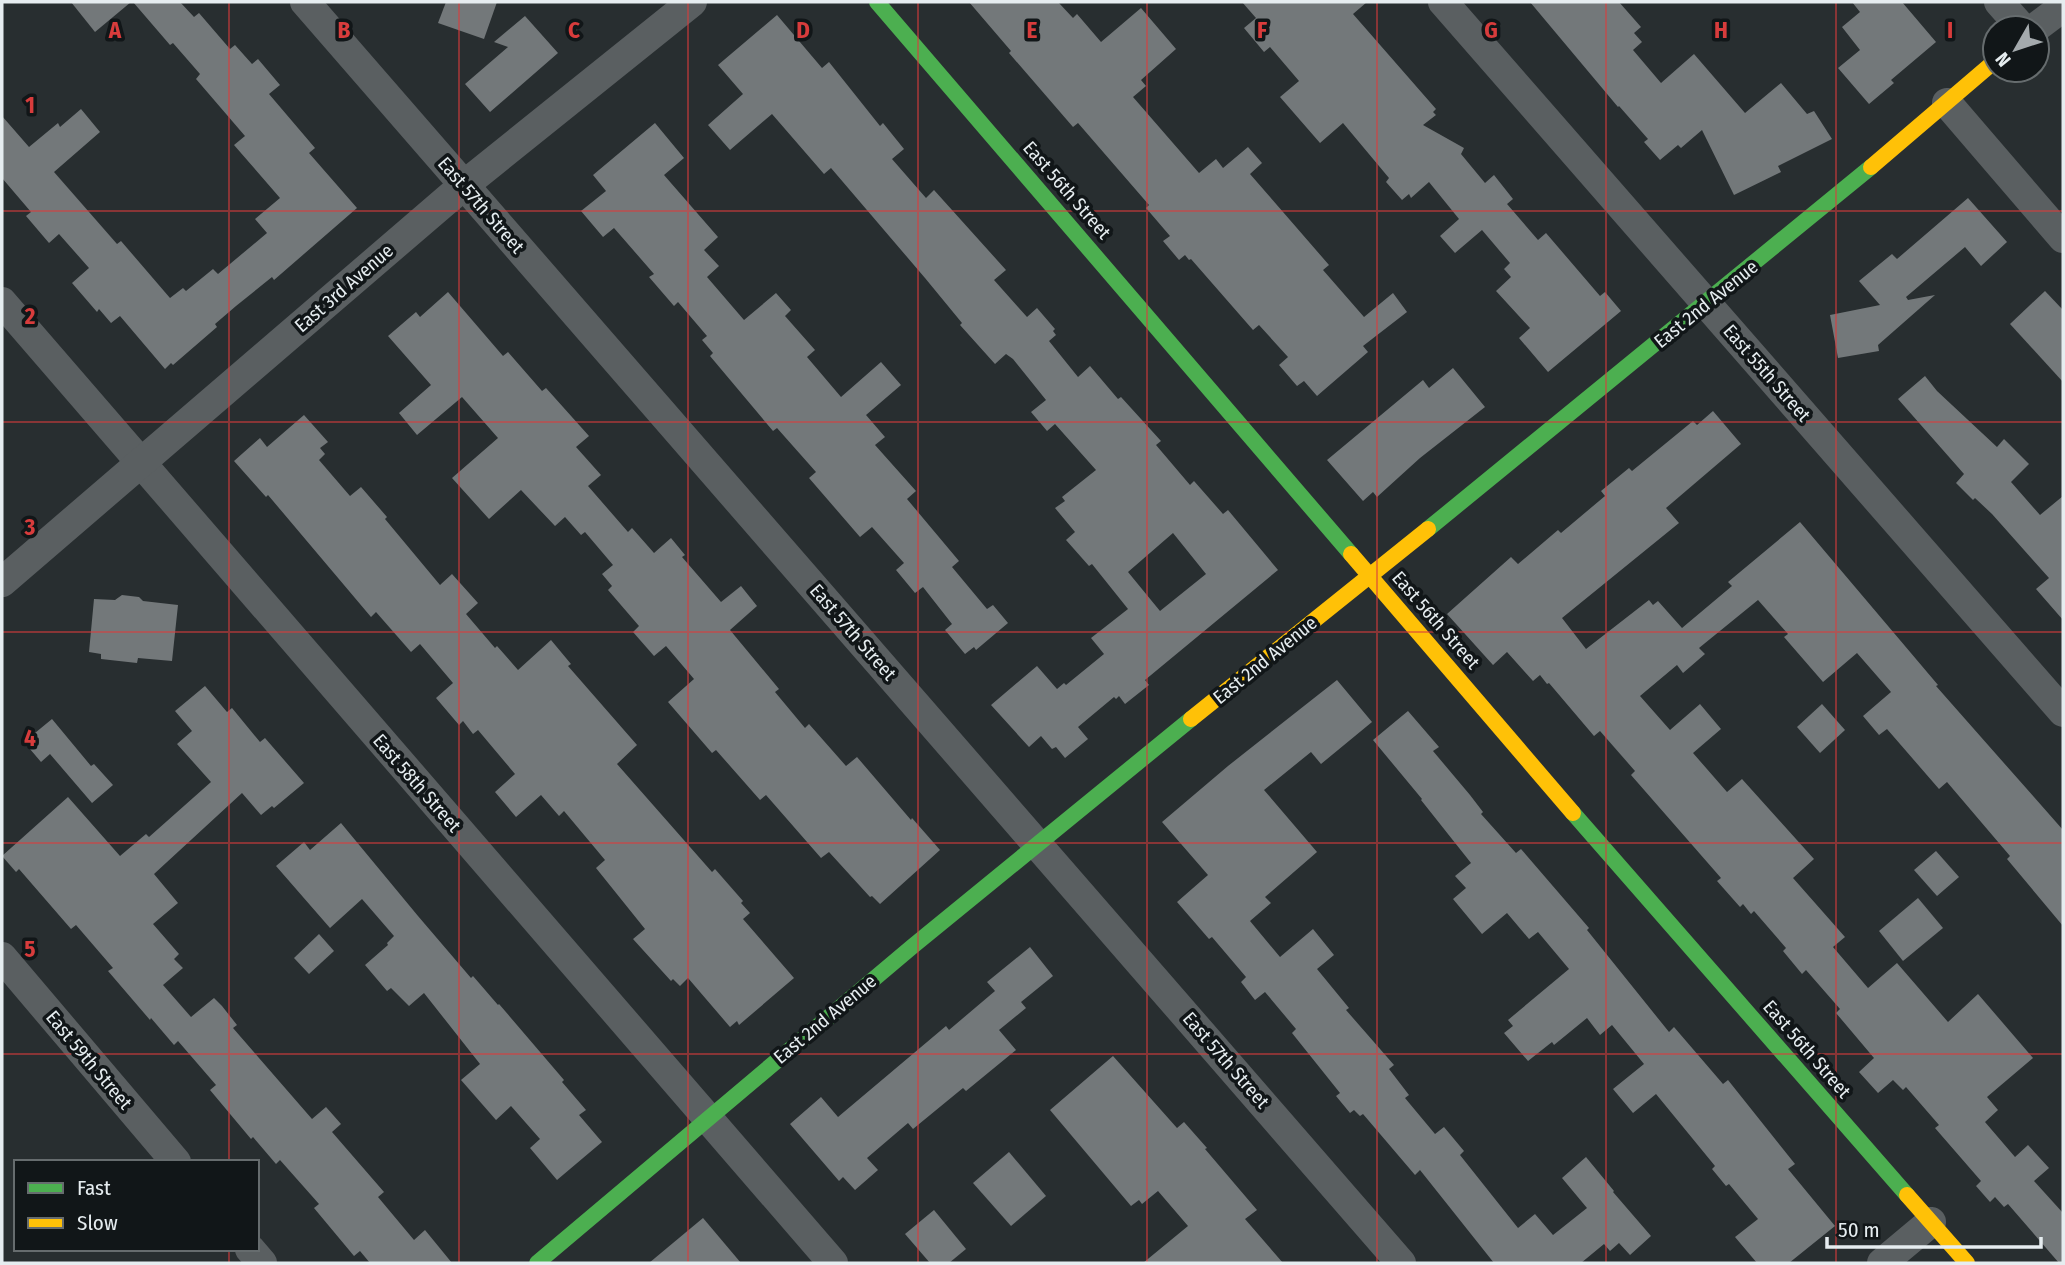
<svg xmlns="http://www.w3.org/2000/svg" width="2065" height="1265" font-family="'Fira Sans Condensed',sans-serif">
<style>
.building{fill:#73787a;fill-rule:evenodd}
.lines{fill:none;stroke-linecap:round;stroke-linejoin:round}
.street{stroke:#5a5f61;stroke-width:30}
.fast{stroke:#4caf50;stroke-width:16}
.slow{stroke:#ffc107;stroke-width:16}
.grid{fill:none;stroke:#d83c3c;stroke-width:2;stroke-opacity:0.55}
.labels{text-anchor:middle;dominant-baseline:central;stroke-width:7;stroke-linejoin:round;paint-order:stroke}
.street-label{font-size:19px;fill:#e6edf0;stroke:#111618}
.grid-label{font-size:23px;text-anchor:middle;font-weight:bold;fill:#d83c3c;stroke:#111618;stroke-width:7;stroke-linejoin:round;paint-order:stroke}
</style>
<rect width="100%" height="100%" fill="#282e30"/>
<g class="building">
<polygon points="71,2 131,2 95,32"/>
<polygon points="133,2 180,2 194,17 199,13 230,49 235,45 252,64 258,59 280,85 269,94 315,148 309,153 357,208 274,280 272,277 236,306 215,324 217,327 173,365 171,363 165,369 120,316 111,323 99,309 97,312 72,283 89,268 59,234 49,243 26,216 31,212 2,178 2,116 29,147 58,123 60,127 81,109 100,132 54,172 117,244 121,241 170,298 183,288 186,291 213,269 218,274 267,233 255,219 280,198 234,145 245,136 196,79 200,74 173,43 170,45"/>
<polygon points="446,2 497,2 484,39 438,23"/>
<polygon points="969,2 1058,2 1073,18 1077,14 1101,42 1141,8 1176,49 1141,80 1146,86 1133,97 1199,173 1216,159 1223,168 1248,147 1262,163 1250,174 1329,265 1323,270 1364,317 1393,293 1407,312 1363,346 1368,352 1317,396 1304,381 1297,386 1279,365 1288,357 1259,325 1253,330 1191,259 1189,260 1185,255 1179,260 1163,241 1170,236 1146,208 1149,205 1078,123 1073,127 1009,53 1011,51"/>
<polygon points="1242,2 1367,2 1353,14 1436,109 1433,112 1436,115 1423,125 1464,148 1461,154 1485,183 1494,175 1513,199 1507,204 1538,240 1546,233 1600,296 1605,292 1621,311 1548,372 1519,338 1530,328 1496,291 1511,277 1504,269 1510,263 1482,230 1455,253 1440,236 1459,219 1429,182 1411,198 1409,194 1402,200 1386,182 1389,178 1343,123 1320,143 1280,97 1299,81 1270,47 1264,52 1244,28 1256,18"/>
<polygon points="1530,2 1619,2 1641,27 1634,33 1642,42 1633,50 1661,83 1694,54 1745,113 1781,83 1807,114 1814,111 1832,139 1778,166 1781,172 1734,195 1702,130 1681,148 1678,145 1660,160 1644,142 1648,139 1619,106 1618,107"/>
<polygon points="1852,2 1902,2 1936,42 1891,80 1894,83 1869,104 1838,68 1860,50 1842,27 1860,12"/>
<path d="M777,15L822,68L829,62L880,126L883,123L904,149L892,159L926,198L934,190L1006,270L994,280L1027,317L1037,308L1055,329L1053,331L1056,335L1049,341L1078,377L1090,366L1118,399L1121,397L1161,441L1156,445L1190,485L1194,481L1223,514L1228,510L1278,570L1145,680L1149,685L1125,704L1119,696L1116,699L1114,697L1078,727L1088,739L1065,758L1056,747L1052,749L1041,736L1029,747L991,705L1037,666L1057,689L1064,683L1066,685L1104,654L1091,638L1128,609L1092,564L1089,566L1066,540L1075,532L1055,508L1065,501L1062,497L1096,470L1055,424L1047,431L1031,412L1046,400L1013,359L1006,354L995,364L960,325L962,323L925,278L831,168L824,174L772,114L730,150L708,125L743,94L718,65ZM1173,533L1206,574L1160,611L1128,572Z"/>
<polygon points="525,16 558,53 490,112 465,84 508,47 494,42"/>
<polygon points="655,123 684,158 664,175 718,237 704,250 719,266 707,277 744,320 776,293 791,310 785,316 815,350 807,357 841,397 881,362 901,385 866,415 885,437 875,445 916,491 907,499 959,561 952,567 987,609 993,605 1008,623 976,650 974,647 965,654 945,630 952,624 923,587 915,593 896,570 904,563 872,527 860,537 809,478 816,472 777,428 773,431 710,356 713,353 702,340 707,336 678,302 674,306 649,277 654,274 614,228 603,237 581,211 606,191 593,175"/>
<polygon points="1968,198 2007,242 1981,266 1965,247 1906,297 1908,300 1935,295 1878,345 1879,351 1838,358 1830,315 1880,305 1859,281 1892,254 1897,259"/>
<polygon points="2045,291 2063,310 2063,382 2010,324"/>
<polygon points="448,292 503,356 508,352 542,391 546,388 589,436 576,447 601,475 588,486 628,532 632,528 654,553 671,538 685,555 682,557 721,602 741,586 757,606 730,630 779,689 775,692 805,728 809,724 846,766 857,757 911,820 912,818 940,850 880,904 872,896 870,897 829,852 821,858 766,795 760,800 716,750 712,753 668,702 694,679 666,646 654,656 633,632 639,626 608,590 612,586 602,574 613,565 585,532 581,535 565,517 555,526 521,490 489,519 452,478 498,438 462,397 417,435 399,413 431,385 388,336 416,312 420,317"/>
<polygon points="1453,368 1485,407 1420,458 1377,497 1373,492 1363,501 1327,460 1423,380 1429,388"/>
<polygon points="1925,376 1937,391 1997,447 2004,439 2029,464 2011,482 2040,515 2063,496 2063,620 2036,589 2049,578 1992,514 1975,498 1973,500 1956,483 1964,474 1898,399"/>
<polygon points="1713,411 1741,444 1666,508 1679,523 1562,618 1586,649 1649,600 1653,605 1658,601 1682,628 1732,586 1728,582 1800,522 1938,685 1936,686 2063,830 2063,926 2007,859 2010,856 1947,782 1939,789 1887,729 1879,735 1863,716 1891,692 1857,653 1823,682 1784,637 1788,634 1758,600 1699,648 1705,654 1683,673 1677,665 1640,696 1670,730 1700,704 1721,729 1693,753 1727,792 1742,779 1814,859 1793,878 1845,937 1833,947 1868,988 1897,963 1948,1022 1978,994 2033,1058 1987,1097 1998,1110 1985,1122 2015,1157 2028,1145 2049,1168 2034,1181 2063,1213 2063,1263 2059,1263 2008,1204 2004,1207 1995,1197 1990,1202 1976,1186 1981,1181 1935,1128 1939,1125 1906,1087 1903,1090 1893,1080 1878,1093 1859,1072 1874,1058 1836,1013 1840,1009 1806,970 1802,974 1783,951 1786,948 1754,911 1751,914 1743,904 1740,907 1717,881 1721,878 1631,775 1635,771 1600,731 1594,736 1549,683 1547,684 1540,675 1533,681 1507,652 1493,665 1447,614 1511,557 1518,564 1558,530 1561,533 1605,496 1601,491 1629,468 1632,471 1693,421 1697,425"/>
<polygon points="304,415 328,442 320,448 325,454 319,460 350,496 361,487 387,517 385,519 440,585 452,574 478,603 466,614 495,648 497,646 518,670 551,640 571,664 568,666 637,745 617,764 712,872 715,869 743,901 741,903 750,913 743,919 794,978 739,1025 737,1021 730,1027 688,978 680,986 673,979 671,981 633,939 645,929 596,868 605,860 564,811 559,816 541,795 516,817 495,792 515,774 478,730 473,734 463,721 459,725 436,698 453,683 420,644 411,652 376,612 371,617 268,495 266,497 234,461 260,438 267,447"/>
<polygon points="122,595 139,597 143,601 178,605 172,661 138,658 137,663 101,659 101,654 89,652 94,599 115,600"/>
<polygon points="1337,680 1372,722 1321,764 1311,752 1264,790 1317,852 1265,897 1271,903 1250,921 1280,957 1313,929 1334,955 1317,969 1349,1008 1346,1010 1394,1065 1389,1069 1409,1095 1405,1098 1435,1134 1444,1127 1464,1151 1460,1155 1518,1228 1535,1214 1553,1235 1587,1208 1562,1178 1586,1157 1614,1191 1613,1192 1651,1236 1630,1255 1619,1243 1610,1251 1604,1244 1581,1263 1494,1263 1420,1170 1415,1175 1363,1114 1360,1116 1354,1110 1350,1113 1336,1096 1340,1093 1292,1033 1296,1029 1265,992 1255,1000 1241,982 1246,977 1212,937 1209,939 1177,902 1208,875 1162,822 1228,766"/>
<polygon points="205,686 227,712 232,708 260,742 265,738 304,783 274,808 272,806 261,815 242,793 154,874 178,903 153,924 179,954 174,959 183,968 163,985 191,1017 214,998 222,1006 237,1025 233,1028 312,1119 326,1107 341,1124 332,1132 384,1192 378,1197 414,1240 425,1230 452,1263 370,1263 360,1251 354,1256 314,1208 319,1204 280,1160 276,1164 253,1137 251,1139 210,1090 216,1085 178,1041 174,1045 151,1018 150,1020 108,971 113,968 76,925 71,929 19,869 16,872 2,856 68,797 120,856 146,834 149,837 211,782 177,744 192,731 175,711"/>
<polygon points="1822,704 1845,730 1820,753 1797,727"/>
<polygon points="1408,711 1439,747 1433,751 1470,795 1483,812 1481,814 1516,853 1521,849 1589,928 1587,930 1669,1032 1674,1027 1723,1084 1728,1080 1795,1164 1788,1169 1835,1226 1789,1263 1757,1263 1735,1237 1758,1219 1729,1184 1726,1186 1712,1169 1715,1166 1656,1094 1633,1113 1613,1089 1644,1064 1612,1025 1600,1035 1587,1018 1554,1045 1552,1042 1528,1061 1504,1033 1513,1026 1508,1020 1569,969 1538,932 1529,939 1507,913 1482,934 1453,899 1466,888 1455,876 1471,863 1421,800 1422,799 1373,740"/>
<polygon points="52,719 91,766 94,764 113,785 92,803 50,754 41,762 24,742"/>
<polygon points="341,823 418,916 471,978 473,976 498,1005 499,1004 564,1080 562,1082 586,1110 579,1115 602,1142 557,1180 530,1148 540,1139 511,1106 496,1120 461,1080 480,1064 424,993 409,1006 391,988 387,991 365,965 388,945 387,943 394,936 362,899 330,928 276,866 304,842 310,850"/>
<polygon points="1936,851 1959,877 1937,896 1914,870"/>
<polygon points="1918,898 1943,928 1903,961 1879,931"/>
<polygon points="319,934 334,951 309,974 294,958"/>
<polygon points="1030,947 1053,976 1021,1002 1026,1008 999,1030 1016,1050 966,1091 963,1088 913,1129 908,1123 867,1158 878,1170 855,1190 843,1177 839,1181 790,1124 821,1097 838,1117 946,1026 949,1030 995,991 987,982"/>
<polygon points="1113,1056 1177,1128 1184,1122 1207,1148 1205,1149 1257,1210 1245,1219 1283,1263 1143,1263 1188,1226 1158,1191 1142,1204 1139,1200 1131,1206 1050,1110"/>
<polygon points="1009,1152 1046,1196 1011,1226 973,1183"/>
<polygon points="934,1210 966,1249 949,1263 930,1263 905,1234"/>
<polygon points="703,1218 741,1263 649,1263"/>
</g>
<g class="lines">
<g class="street">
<polyline points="305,2 1401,1263"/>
<polyline points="1443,2 2063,712"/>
<polyline points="1999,2 2022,28"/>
<polyline points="2035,28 2063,7"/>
<polyline points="1947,103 2063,238"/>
<polyline points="2,302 833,1263"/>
<polyline points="2,582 463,186 692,2"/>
<polyline points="2,957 176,1162"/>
<polyline points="250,1249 262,1263"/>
<polyline points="1882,1263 1931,1222"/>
</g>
<g class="fast">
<polyline points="877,2 1351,554"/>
<polyline points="1428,529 1871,167"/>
<polyline points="1573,813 1907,1195"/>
<polyline points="537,1263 913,946 1191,719"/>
</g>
<g class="slow">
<polyline points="1871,167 1995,61"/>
<polyline points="1351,554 1573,813"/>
<polyline points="1191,719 1428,529"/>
<polyline points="1907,1195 1967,1263"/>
</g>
</g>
<path class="grid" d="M229,2V1162M459,2V1263M688,2V1263M918,2V1263M1147,2V1263M1377,2V1263M1606,2V1263M1836,2V1263M2,211H2063M2,422H2063M2,632H2063M2,843H2063M2,1054H2063M229,1249V1263"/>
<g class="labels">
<g class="street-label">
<text transform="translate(1067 190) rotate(49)">East 56th Street</text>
<text transform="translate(481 205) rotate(49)">East 57th Street</text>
<text transform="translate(344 288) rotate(-41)">East 3rd Avenue</text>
<text transform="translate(1706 304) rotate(-39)">East 2nd Avenue</text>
<text transform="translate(1767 373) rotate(49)">East 55th Street</text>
<text transform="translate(1436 620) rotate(49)">East 56th Street</text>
<text transform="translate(853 632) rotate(49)">East 57th Street</text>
<text transform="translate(1265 660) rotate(-39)">East 2nd Avenue</text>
<text transform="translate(417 783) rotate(49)">East 58th Street</text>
<text transform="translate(825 1019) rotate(-40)">East 2nd Avenue</text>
<text transform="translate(1807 1049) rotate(49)">East 56th Street</text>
<text transform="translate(89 1060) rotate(50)">East 59th Street</text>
<text transform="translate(1226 1060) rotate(49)">East 57th Street</text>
</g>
</g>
<g class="grid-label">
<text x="115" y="38">A</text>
<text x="344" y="38">B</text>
<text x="574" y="38">C</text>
<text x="803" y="38">D</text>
<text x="1032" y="38">E</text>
<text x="1262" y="38">F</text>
<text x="1491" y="38">G</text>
<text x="1721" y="38">H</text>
<text x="1950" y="38">I</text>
<text x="30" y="113">1</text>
<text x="30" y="324">2</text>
<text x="30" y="535">3</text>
<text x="30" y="746">4</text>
<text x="30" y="957">5</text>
</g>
<rect width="2065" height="1265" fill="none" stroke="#e6edf0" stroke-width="7"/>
<rect x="14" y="1160" width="245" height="91" fill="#111618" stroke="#666c6e" stroke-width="2"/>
<rect x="28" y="1183" width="35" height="10" fill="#4caf50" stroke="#666c6e" stroke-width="2"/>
<text x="77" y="1195" font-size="21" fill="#e6edf0">Fast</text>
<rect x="28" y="1218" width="35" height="10" fill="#ffc107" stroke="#666c6e" stroke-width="2"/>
<text x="77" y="1230" font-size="21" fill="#e6edf0">Slow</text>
<g transform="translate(2016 49) rotate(231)"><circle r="33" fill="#111618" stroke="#666c6e" stroke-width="2"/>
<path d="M0-5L12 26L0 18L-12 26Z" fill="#a4aaad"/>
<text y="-10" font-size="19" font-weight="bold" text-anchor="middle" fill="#e6edf0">N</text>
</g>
<path d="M1827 1237v10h214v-10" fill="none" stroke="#e6edf0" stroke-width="3.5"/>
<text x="1838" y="1237" font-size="21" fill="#e6edf0" stroke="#111618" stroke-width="5" paint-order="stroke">50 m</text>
</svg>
